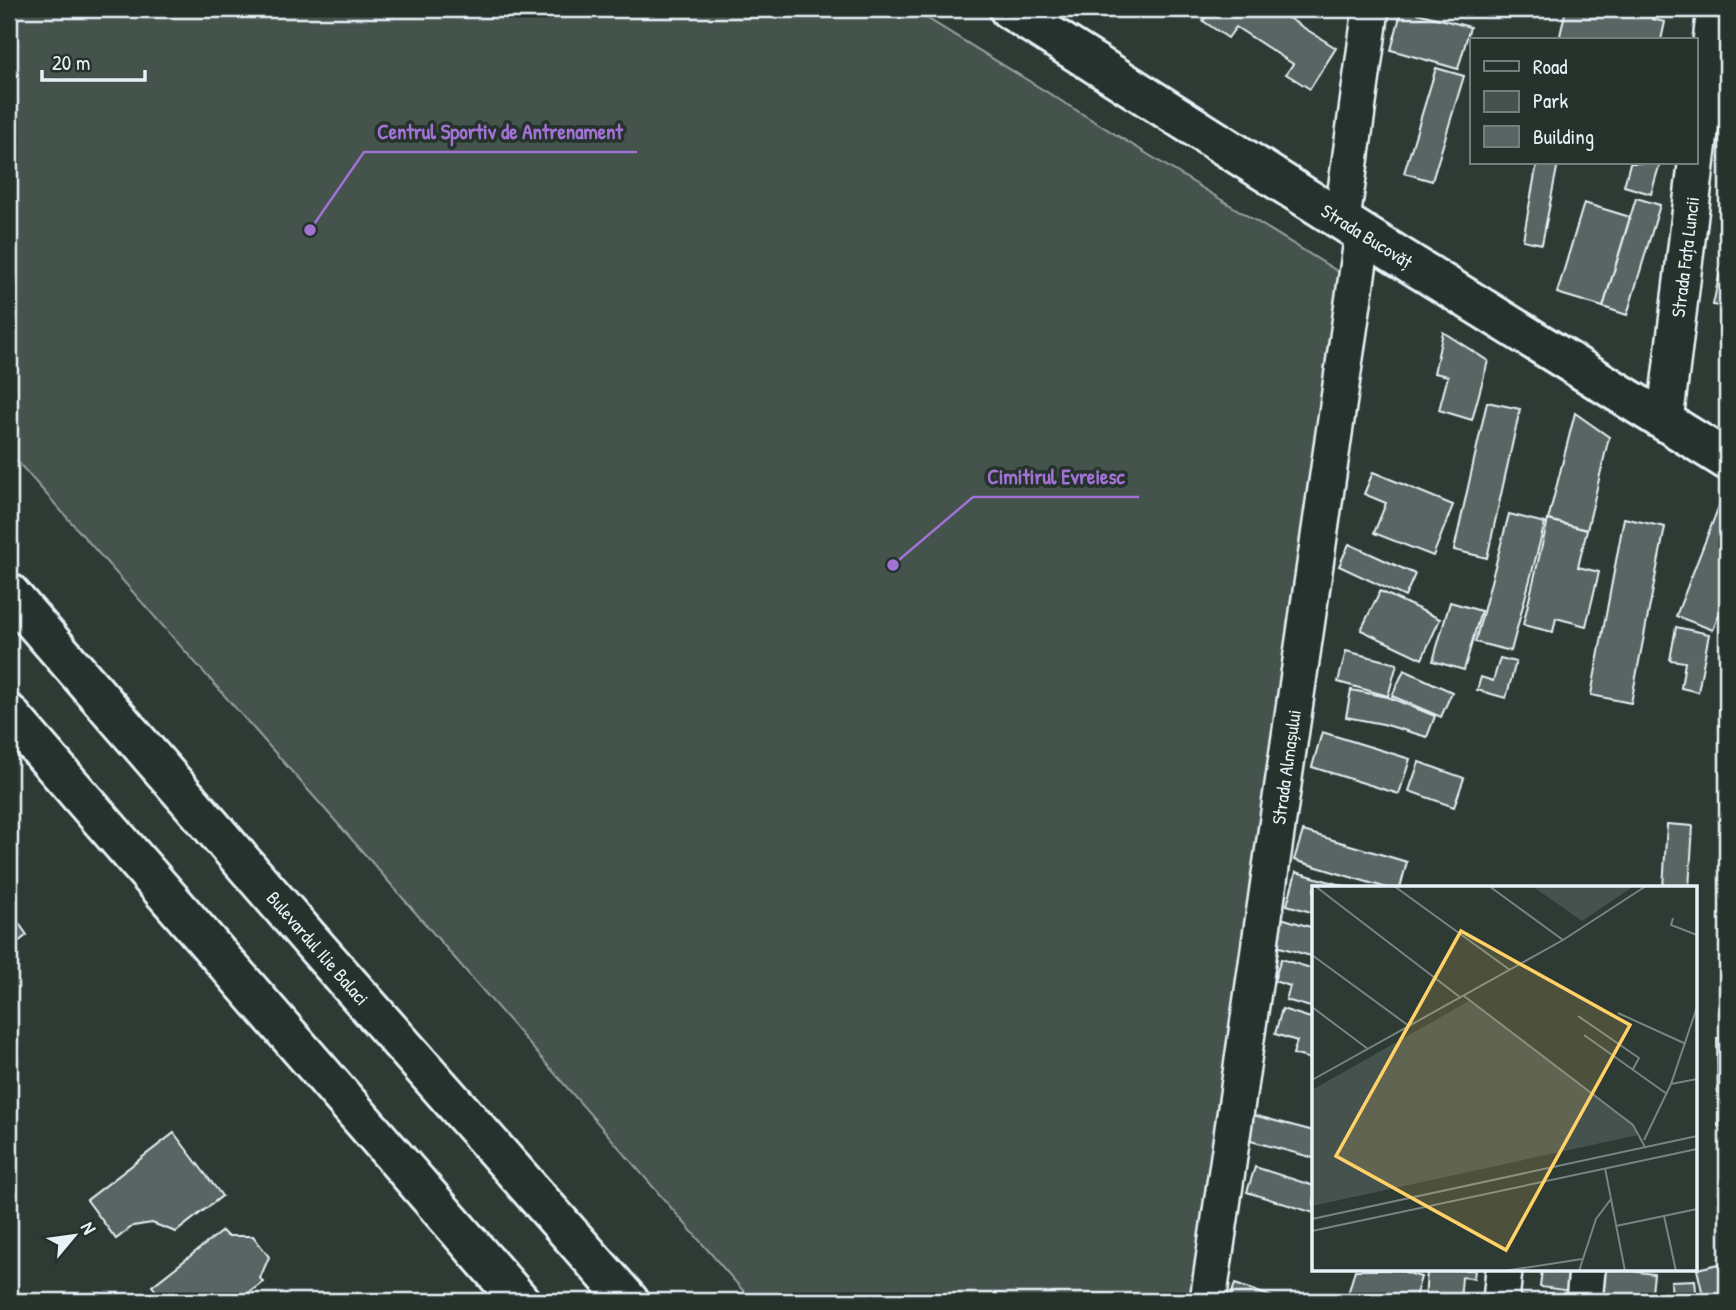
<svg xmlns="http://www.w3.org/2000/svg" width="1736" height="1310" font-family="'Patrick Hand',sans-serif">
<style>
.green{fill:#45524e;stroke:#96a2a3;stroke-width:2}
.building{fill:#596563;stroke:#e8f1f8;stroke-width:2}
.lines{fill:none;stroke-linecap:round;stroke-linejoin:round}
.street-casing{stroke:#e8f1f8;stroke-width:40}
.secondary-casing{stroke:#e8f1f8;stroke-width:44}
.street{stroke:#26332d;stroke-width:35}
.secondary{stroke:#26332d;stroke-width:38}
.labels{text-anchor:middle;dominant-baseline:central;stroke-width:7;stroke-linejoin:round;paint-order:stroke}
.street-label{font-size:19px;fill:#e8f1f8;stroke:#26332d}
.inset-road{fill:none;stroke:#788483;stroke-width:2}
.view{fill:#ffd166;fill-opacity:0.15;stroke:#ffd166;stroke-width:3.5}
.inset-edge{fill:none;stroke:#e8f1f8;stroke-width:3.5}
.leader{fill:none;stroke:#a171d3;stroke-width:2.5}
.callout-dot{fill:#a171d3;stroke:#26332d;stroke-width:2.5}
.callout-label{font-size:21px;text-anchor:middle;font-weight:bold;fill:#a171d3;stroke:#26332d;stroke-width:7;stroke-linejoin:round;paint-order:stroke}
</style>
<rect width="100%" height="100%" fill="#2e3b35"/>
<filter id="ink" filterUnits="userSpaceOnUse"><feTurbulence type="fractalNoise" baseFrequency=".0143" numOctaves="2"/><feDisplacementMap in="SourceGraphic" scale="14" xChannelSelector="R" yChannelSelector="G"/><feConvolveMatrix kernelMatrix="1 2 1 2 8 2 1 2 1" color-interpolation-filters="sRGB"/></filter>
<g filter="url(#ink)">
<polygon class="green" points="9,9 912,9 1350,279 1207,1301 752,1301 362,851 9,452"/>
<g class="building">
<polygon points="1210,9 1274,9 1336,48 1310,89 1286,74 1293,64 1236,27 1228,38 1203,21"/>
<polygon points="1402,9 1470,27 1458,69 1391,50"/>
<polygon points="1566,9 1654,9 1652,19 1665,22 1661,40 1559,40"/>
<polygon points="1436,68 1464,76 1432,181 1404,173"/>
<polygon points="1537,163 1558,163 1542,244 1523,240"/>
<polygon points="1630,163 1660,163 1651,194 1624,186"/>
<polygon points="1636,198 1660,205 1627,315 1603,307"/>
<polygon points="1584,203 1630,217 1603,307 1557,293"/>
<polygon points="1727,238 1727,308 1713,305"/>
<polygon points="1443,332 1488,361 1472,420 1439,410 1448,376 1434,373"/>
<polygon points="1487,402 1520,409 1487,558 1454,550"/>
<polygon points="1575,413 1609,437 1587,530 1548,520"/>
<polygon points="1373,472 1453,505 1433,556 1374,533 1386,503 1364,494"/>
<polygon points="1719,506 1727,509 1727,594 1713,630 1676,616"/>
<polygon points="1509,514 1545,523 1511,651 1475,642"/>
<polygon points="1624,518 1665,527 1631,703 1591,695"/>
<polygon points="1548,520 1587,530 1578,567 1599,572 1586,626 1556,618 1553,632 1523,625"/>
<polygon points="1349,544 1415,574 1405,597 1339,566"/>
<polygon points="1380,591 1440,619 1422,659 1361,630"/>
<polygon points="1450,602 1481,611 1464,670 1433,661"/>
<polygon points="1676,627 1709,634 1698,692 1681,688 1685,662 1670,660"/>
<polygon points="1346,651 1397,664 1388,696 1338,682"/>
<polygon points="1500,658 1516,662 1506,698 1477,690 1481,677 1493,681"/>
<polygon points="1404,670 1452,692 1441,717 1392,696"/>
<polygon points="1351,690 1388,697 1435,716 1427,737 1383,724 1346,717"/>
<polygon points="1322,732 1410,759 1399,794 1312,767"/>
<polygon points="1419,762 1464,778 1454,807 1409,791"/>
<polygon points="1667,824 1693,826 1689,888 1663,888"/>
<polygon points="1303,831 1407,862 1400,888 1387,888 1294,860"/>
<polygon points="1296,872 1351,888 1314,888 1314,913 1287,905"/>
<polygon points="9,909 27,935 9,949"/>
<polygon points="1281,918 1314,928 1314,957 1273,945"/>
<polygon points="1281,959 1314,969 1314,1008 1286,1000 1290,986 1274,981"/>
<polygon points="1282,1009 1314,1019 1314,1060 1293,1054 1297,1041 1275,1034"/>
<polygon points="1717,1038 1727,1038 1727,1126 1718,1126"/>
<polygon points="1253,1115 1314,1131 1314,1158 1247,1140"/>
<polygon points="174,1133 222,1196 176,1232 152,1223 133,1226 116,1239 87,1200"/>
<polygon points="1255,1167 1314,1186 1314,1213 1247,1192"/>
<polygon points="222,1231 227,1236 253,1236 269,1257 260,1278 263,1282 238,1301 164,1301 152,1286"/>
<polygon points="1719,1264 1722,1277 1727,1276 1727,1295 1704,1300 1697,1269"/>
<polygon points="1355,1270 1399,1270 1421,1277 1414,1301 1346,1301"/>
<polygon points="1427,1270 1475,1270 1474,1278 1462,1277 1460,1301 1425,1301"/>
<polygon points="1542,1270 1573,1270 1571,1291 1540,1287"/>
<polygon points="1600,1270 1625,1270 1654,1274 1651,1301 1596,1301"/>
<polygon points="1695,1280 1697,1301 1672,1301 1671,1281"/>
<polygon points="1235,1284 1284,1301 1229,1301"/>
<polygon points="1511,1294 1562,1301 1510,1301"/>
</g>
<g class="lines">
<defs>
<g id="street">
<polyline points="1342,220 1371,9"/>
<polyline points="1665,421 1715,9"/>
<polyline points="1208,1301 1363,234"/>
<polyline points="1501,1301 1504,1270"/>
<polyline points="1584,1301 1587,1270"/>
</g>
<g id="secondary">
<polyline points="1009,9 1363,234 1727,460"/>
<polyline points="9,593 319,950 629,1301"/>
<polyline points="9,714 520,1301"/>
</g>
</defs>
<use href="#street" class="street-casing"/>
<use href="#secondary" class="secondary-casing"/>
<use href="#street" class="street"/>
<use href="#secondary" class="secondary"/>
</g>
</g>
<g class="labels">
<g class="street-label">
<text transform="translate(1367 236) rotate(32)">Strada Bucovăț</text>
<text transform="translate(1685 257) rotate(-83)">Strada Fața Luncii</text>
<text transform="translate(1286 767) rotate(-82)">Strada Almașului</text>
<text transform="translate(318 948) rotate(49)">Bulevardul Ilie Balaci</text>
</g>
</g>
<g transform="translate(1312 886)">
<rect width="385" height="385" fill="#2e3b35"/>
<path d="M220,0H322L270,35ZM157,115L321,239L326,249L0,320V204Z" fill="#45524e"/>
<path class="inset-road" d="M3,0L149,112M82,0L198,84M177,0L251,54M361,32L359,39L385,49M0,69L97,140M152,110L321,239L333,261M0,121L56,163M306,127L374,158M266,130L327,172L321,183M272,149L355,208M0,194L251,54L334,0M359,198L385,193M332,254L359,198L385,121M293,282L313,385M352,330L364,385M0,333L385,250M304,340L385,323M0,345L385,263M192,385L270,373M267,385L284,333L299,313"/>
<path class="view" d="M149,45L318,139L194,364L24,270Z"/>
<rect width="385" height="385" class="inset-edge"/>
</g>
<path class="leader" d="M310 230L364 152H637M893 565L973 497H1139"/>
<g class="callout-dot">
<circle cx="310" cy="230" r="7"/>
<circle cx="893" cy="565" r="7"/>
</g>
<g class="callout-label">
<text x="500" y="139">Centrul Sportiv de Antrenament</text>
<text x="1056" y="484">Cimitirul Evreiesc</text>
</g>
<rect width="1736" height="1310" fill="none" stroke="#26332d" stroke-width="35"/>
<rect x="18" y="18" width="1701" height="1275" fill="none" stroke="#e8f1f8" stroke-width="2.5" filter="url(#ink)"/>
<rect x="1470" y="38" width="228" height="126" fill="#26332d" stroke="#747f7e" stroke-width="2"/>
<rect x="1484" y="61" width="35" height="10" fill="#26332d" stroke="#747f7e" stroke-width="2"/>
<text x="1533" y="74" font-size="21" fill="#e8f1f8">Road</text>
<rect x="1484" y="91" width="35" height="21" fill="#45524e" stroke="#747f7e" stroke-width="2"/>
<text x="1533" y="108" font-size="21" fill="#e8f1f8">Park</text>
<rect x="1484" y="126" width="35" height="21" fill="#596563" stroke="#747f7e" stroke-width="2"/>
<text x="1533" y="144" font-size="21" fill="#e8f1f8">Building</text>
<g transform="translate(74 1236) rotate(61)" stroke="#26332d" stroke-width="5" paint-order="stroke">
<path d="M0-5L12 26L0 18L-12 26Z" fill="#e8f1f8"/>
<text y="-10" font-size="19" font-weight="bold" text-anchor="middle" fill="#e8f1f8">N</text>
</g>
<path d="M42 70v10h103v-10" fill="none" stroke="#e8f1f8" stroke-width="3.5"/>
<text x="52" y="70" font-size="21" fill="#e8f1f8" stroke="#26332d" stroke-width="5" paint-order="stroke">20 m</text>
</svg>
